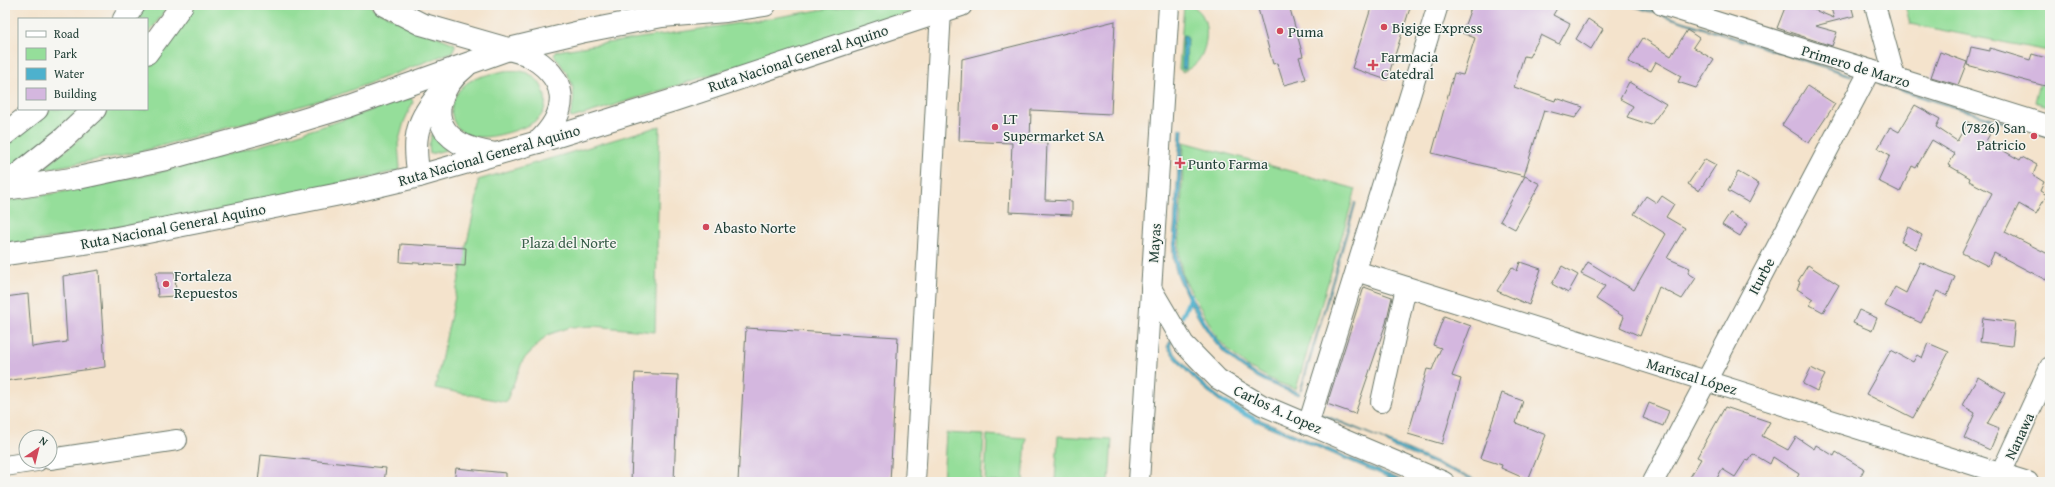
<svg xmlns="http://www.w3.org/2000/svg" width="2055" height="487" font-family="'Gentium Book Plus',serif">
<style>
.green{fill:#95de9a;stroke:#5a8e67}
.water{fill:#4db1cd;stroke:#367780}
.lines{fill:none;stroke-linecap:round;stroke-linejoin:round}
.stream{stroke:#4db1cd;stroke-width:5}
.building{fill:#d4b7df}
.minor-casing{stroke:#6a7769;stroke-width:22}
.highway-casing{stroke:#6a7769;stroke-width:24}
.minor{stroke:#fff;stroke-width:20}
.highway{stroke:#fff;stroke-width:22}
.poi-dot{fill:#d1495b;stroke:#f6f6f2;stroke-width:1.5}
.labels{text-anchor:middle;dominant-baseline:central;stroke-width:3;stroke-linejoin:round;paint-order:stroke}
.poi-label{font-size:15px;fill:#1f3d34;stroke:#f6f6f2;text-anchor:start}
.street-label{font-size:15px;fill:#1f3d34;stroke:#f6f6f2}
.park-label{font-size:15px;fill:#375d48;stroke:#f6f6f2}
</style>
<rect width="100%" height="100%" fill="#f6f6f2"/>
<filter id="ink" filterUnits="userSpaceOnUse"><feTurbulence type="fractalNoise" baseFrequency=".025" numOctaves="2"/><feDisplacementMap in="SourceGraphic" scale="8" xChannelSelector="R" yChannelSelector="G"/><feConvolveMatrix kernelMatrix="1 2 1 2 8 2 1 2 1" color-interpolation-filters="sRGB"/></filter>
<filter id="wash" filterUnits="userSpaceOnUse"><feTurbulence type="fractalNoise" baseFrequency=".012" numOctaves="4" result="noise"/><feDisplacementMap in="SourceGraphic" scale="16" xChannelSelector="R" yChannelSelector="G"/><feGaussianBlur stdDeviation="0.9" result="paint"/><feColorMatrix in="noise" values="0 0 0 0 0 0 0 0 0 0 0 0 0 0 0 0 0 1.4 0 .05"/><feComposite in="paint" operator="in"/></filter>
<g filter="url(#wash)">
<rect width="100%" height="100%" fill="#f4e3cc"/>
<g class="green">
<polygon points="145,5 169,5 147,36 147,19 134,19"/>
<polygon points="193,5 369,5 379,12 455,44 455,46 452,52 338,95 230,127 139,152 41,170 71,146 110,109 147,109 147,67"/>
<path d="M847,5H934L602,109L572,118L570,116C579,87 570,77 554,55L557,51C653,35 751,23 847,5Z"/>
<path d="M1184,5C1211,5 1211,44 1198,61C1194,66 1189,69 1183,72L1179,69Z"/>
<polygon points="1905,5 2050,5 2050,107 2035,102 2048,51 1910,24"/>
<path d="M504,71C513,70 523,70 531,75C544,83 551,104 540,117C530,128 497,137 483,137C449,139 441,102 467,83C477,76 492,74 504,71Z"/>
<path d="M407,98H411L413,102L404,122L398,144L400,168L397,171L233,208L5,246V201C142,182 277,144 407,98Z"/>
<polygon points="52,109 82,109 40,145 5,171 5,145"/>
<polygon points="660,126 655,332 594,326 571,327 547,335 523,360 506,402 435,388 477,197 478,180"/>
<polygon points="432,134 446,146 446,150 430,154 429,146"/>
<polygon points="1184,142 1356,189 1296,389 1276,382 1247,366 1234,355 1218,339 1183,277 1179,257"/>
<polygon points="946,433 984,435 981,482 943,482"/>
<polygon points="987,435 1026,438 1023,482 985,482"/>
<polygon points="1058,436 1112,439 1109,482 1055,482"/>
</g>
<g class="water">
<polygon points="1629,5 1633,5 1852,75 1851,76"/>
<polygon points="1183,35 1187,36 1186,69 1182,69"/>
<polygon points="1880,83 2050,136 2050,137 1880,85"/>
<path d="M1180,128L1183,129L1177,256C1181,279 1186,288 1197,307C1223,356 1247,375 1300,393L1299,395C1241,376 1216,353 1188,299C1182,285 1174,271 1173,256C1172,242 1175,227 1175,213C1177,185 1179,157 1180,128Z"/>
<polygon points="1355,202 1356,203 1301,391 1300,391"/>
<path d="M1170,341L1172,342L1170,346C1186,370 1205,387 1229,404L1228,407C1203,390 1184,371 1167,347Z"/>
<path d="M1322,414C1376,435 1428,460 1482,482H1478L1393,447L1382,439L1321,415Z"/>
<polygon points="1252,416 1406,482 1399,482 1251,419"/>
</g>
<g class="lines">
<g class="stream">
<polyline points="1182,316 1190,299 1189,295"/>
<polyline points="1223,402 1256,420"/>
</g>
</g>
<g id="blocks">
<g class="building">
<polygon points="1257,5 1289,5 1303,56 1299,57 1306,79 1284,85 1277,63 1273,64"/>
<polygon points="1372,5 1411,5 1387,80 1352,68"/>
<polygon points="1472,5 1559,5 1553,15 1570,24 1559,44 1541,35 1529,57 1524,56 1514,87 1555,101 1556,98 1583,107 1575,118 1544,110 1524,176 1432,153 1454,73 1463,75 1475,38 1462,33"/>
<polygon points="1786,5 1802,5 1834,18 1830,5 1851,5 1854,16 1815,26 1837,32 1832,46 1777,28"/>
<polygon points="1588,19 1603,29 1591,49 1576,39"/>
<polygon points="1115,21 1111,114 1031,110 1030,141 1047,142 1045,200 1072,201 1072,215 1009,212 1012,143 959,141 962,59"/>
<polygon points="1687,30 1699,38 1693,47 1714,60 1696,88 1678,82 1681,76 1656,62 1651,71 1628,62 1643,38 1671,56"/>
<polygon points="1971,47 1990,51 1990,48 2030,60 2032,54 2050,59 2050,70 2045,86 1967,65"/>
<polygon points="1940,52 1967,62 1958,85 1931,77"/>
<polygon points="1629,82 1666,104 1651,125 1627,117 1633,106 1620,99"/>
<polygon points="1807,86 1835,104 1809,143 1782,125"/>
<polygon points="1915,105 1940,119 1936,127 1957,141 1968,122 1990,134 1986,141 2020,160 2022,157 2037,165 2033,175 2044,182 2040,191 2047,195 2036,214 2019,204 2005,232 2050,255 2050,272 2046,280 1994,253 1988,266 1962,253 1992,193 1969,181 1970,178 1948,165 1955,154 1932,140 1916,168 1912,166 1900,192 1878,181 1890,155 1878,148 1890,127 1899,132"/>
<polygon points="1705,159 1716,165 1699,191 1688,184"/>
<polygon points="1738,172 1759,184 1749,203 1728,191"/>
<polygon points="1525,176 1540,184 1515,229 1500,221"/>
<polygon points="1646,196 1657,203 1662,196 1674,204 1666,217 1685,228 1667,258 1690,268 1688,273 1696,278 1682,299 1659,287 1640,336 1620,327 1624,317 1596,299 1605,286 1581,274 1588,262 1634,290 1666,234 1634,214"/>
<polygon points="1730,213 1747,224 1740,236 1722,225"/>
<polygon points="1908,227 1922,235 1916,249 1901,242"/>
<polygon points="401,244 466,248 465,266 400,262"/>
<polygon points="1520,262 1541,269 1529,305 1497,291 1512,267 1517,271"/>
<polygon points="1920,262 1955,277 1947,296 1937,291 1921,323 1885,306 1895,287 1906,293"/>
<polygon points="1808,265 1839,285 1823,312 1810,305 1813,299 1797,289 1800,282 1798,281"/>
<polygon points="1562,266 1578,275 1568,293 1552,284"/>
<polygon points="99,270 105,367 5,381 5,297 28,294 32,347 67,342 63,276"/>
<polygon points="156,272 175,272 176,296 158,297"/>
<polygon points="1364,287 1392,297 1386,323 1355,414 1327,404"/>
<polygon points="1859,310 1877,318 1872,331 1853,323"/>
<polygon points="1444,316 1471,326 1452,376 1461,379 1442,444 1408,434 1427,369 1432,370 1441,348 1433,345"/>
<polygon points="1983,318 2015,322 2012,346 1980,342"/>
<polygon points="746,328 898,337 890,482 738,482"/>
<polygon points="1928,343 1949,352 1913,418 1866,394 1891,350 1913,362 1917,355 1922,358"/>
<polygon points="1811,368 1825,375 1817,391 1803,384"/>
<polygon points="635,373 678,375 674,482 631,482"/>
<polygon points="1978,377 2005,393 1987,424 1999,429 1990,450 1964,438 1975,413 1962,405"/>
<polygon points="1502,393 1523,401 1516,423 1546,435 1528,480 1501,468 1502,465 1480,458"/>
<polygon points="1649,403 1669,411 1663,426 1643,418"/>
<polygon points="1725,407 1770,422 1762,436 1788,450 1796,437 1814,449 1816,445 1834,456 1836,452 1864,469 1858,482 1795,482 1799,474 1773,457 1770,464 1753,454 1749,461 1746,460 1735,477 1722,469 1715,482 1687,482 1701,459 1697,457"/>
<polygon points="261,455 386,468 384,482 258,482"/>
<polygon points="456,468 506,473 506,482 454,482"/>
</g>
</g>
</g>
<g filter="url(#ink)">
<use href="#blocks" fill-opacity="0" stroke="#6a7769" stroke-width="1"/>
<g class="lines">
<defs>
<g id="minor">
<polyline points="1662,5 2050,126"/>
<polyline points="1875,5 1895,78"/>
<polyline points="1356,271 2028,482"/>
<polyline points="1151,288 1184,344 1218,379 1262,405 1444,482"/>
<polyline points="1381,402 1406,287"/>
<polyline points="1308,425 1438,5"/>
<polyline points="50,459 177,440"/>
<polyline points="5,466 37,461"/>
<polyline points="915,482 941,11"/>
<polyline points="1139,482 1169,5"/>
<polyline points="1653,482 1870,70"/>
<polyline points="1997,482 2050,367"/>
</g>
<g id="highway">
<path d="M384,5L421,24L526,54C568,77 572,109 538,142"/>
<polyline points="124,19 134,5"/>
<polyline points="147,53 182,5"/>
<path d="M465,67C441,86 425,121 458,142C469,149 483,152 496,154"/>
<polyline points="5,134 37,109"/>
<path d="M419,176C412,138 416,119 443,90"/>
<polyline points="5,185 64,138 95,109"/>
<polyline points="5,189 78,178 166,159 260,133 349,106 509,49 580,32 662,16 726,11 765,5"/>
<polyline points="5,254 112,239 360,190 419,176 538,142 674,100 961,5"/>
</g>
</defs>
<use href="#minor" class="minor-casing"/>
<use href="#highway" class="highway-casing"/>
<use href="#minor" class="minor"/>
<use href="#highway" class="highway"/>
</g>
</g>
<g class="poi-dot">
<circle cx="1384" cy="27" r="4"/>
<circle cx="1280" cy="31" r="4"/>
<path d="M1371 59h4v4h4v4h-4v4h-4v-4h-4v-4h4z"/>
<circle cx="995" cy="127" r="4"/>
<circle cx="2034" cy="136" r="4"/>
<path d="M1178 157h4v4h4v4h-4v4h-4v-4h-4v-4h4z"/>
<circle cx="706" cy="227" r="4"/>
<circle cx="166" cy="284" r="4"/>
</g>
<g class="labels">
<g class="poi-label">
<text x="1392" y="27">Bigige Express</text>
<text x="1288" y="31">Puma</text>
<text x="1381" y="56">Farmacia<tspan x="1381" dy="17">Catedral</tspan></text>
<text x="1003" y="118">LT<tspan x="1003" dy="17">Supermarket SA</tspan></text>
<text x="2026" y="127" text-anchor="end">(7826) San<tspan x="2026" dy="17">Patricio</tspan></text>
<text x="1188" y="163">Punto Farma</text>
<text x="714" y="227">Abasto Norte</text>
<text x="174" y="275">Fortaleza<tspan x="174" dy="17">Repuestos</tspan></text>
</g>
<g class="street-label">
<text transform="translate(798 58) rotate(-18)">Ruta Nacional General Aquino</text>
<text transform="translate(1856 66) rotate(17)">Primero de Marzo</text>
<text transform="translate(489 155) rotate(-16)">Ruta Nacional General Aquino</text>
<text transform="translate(173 226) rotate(-11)">Ruta Nacional General Aquino</text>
<text transform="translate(1154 243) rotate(-86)">Mayas</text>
<text transform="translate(1761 276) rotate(-62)">Iturbe</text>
<text transform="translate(1692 376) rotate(17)">Mariscal López</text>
<text transform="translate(1278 409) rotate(25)">Carlos A. Lopez</text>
<text transform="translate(2019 436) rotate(-65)">Nanawa</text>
</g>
<g class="park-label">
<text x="569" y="242">Plaza del Norte</text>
</g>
</g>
<rect width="2055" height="487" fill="none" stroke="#f6f6f2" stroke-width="20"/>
<rect x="18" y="18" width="130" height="92" fill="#f6f6f2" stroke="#a0aca6"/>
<rect x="26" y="31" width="20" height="6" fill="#ffffff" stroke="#a0aca6"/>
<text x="54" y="38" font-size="12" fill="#1f3d34">Road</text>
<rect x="26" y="48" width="20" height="12" fill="#95de9a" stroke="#a0aca6"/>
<text x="54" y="58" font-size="12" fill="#1f3d34">Park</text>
<rect x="26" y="68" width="20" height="12" fill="#4db1cd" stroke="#a0aca6"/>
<text x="54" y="78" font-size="12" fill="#1f3d34">Water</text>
<rect x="26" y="88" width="20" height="12" fill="#d4b7df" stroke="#a0aca6"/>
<text x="54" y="98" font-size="12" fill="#1f3d34">Building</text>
<g transform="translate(38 449) rotate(35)"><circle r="19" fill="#f6f6f2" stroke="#a0aca6"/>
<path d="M0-3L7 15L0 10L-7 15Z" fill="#d1495b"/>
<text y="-6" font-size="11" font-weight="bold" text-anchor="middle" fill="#1f3d34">N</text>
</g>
</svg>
